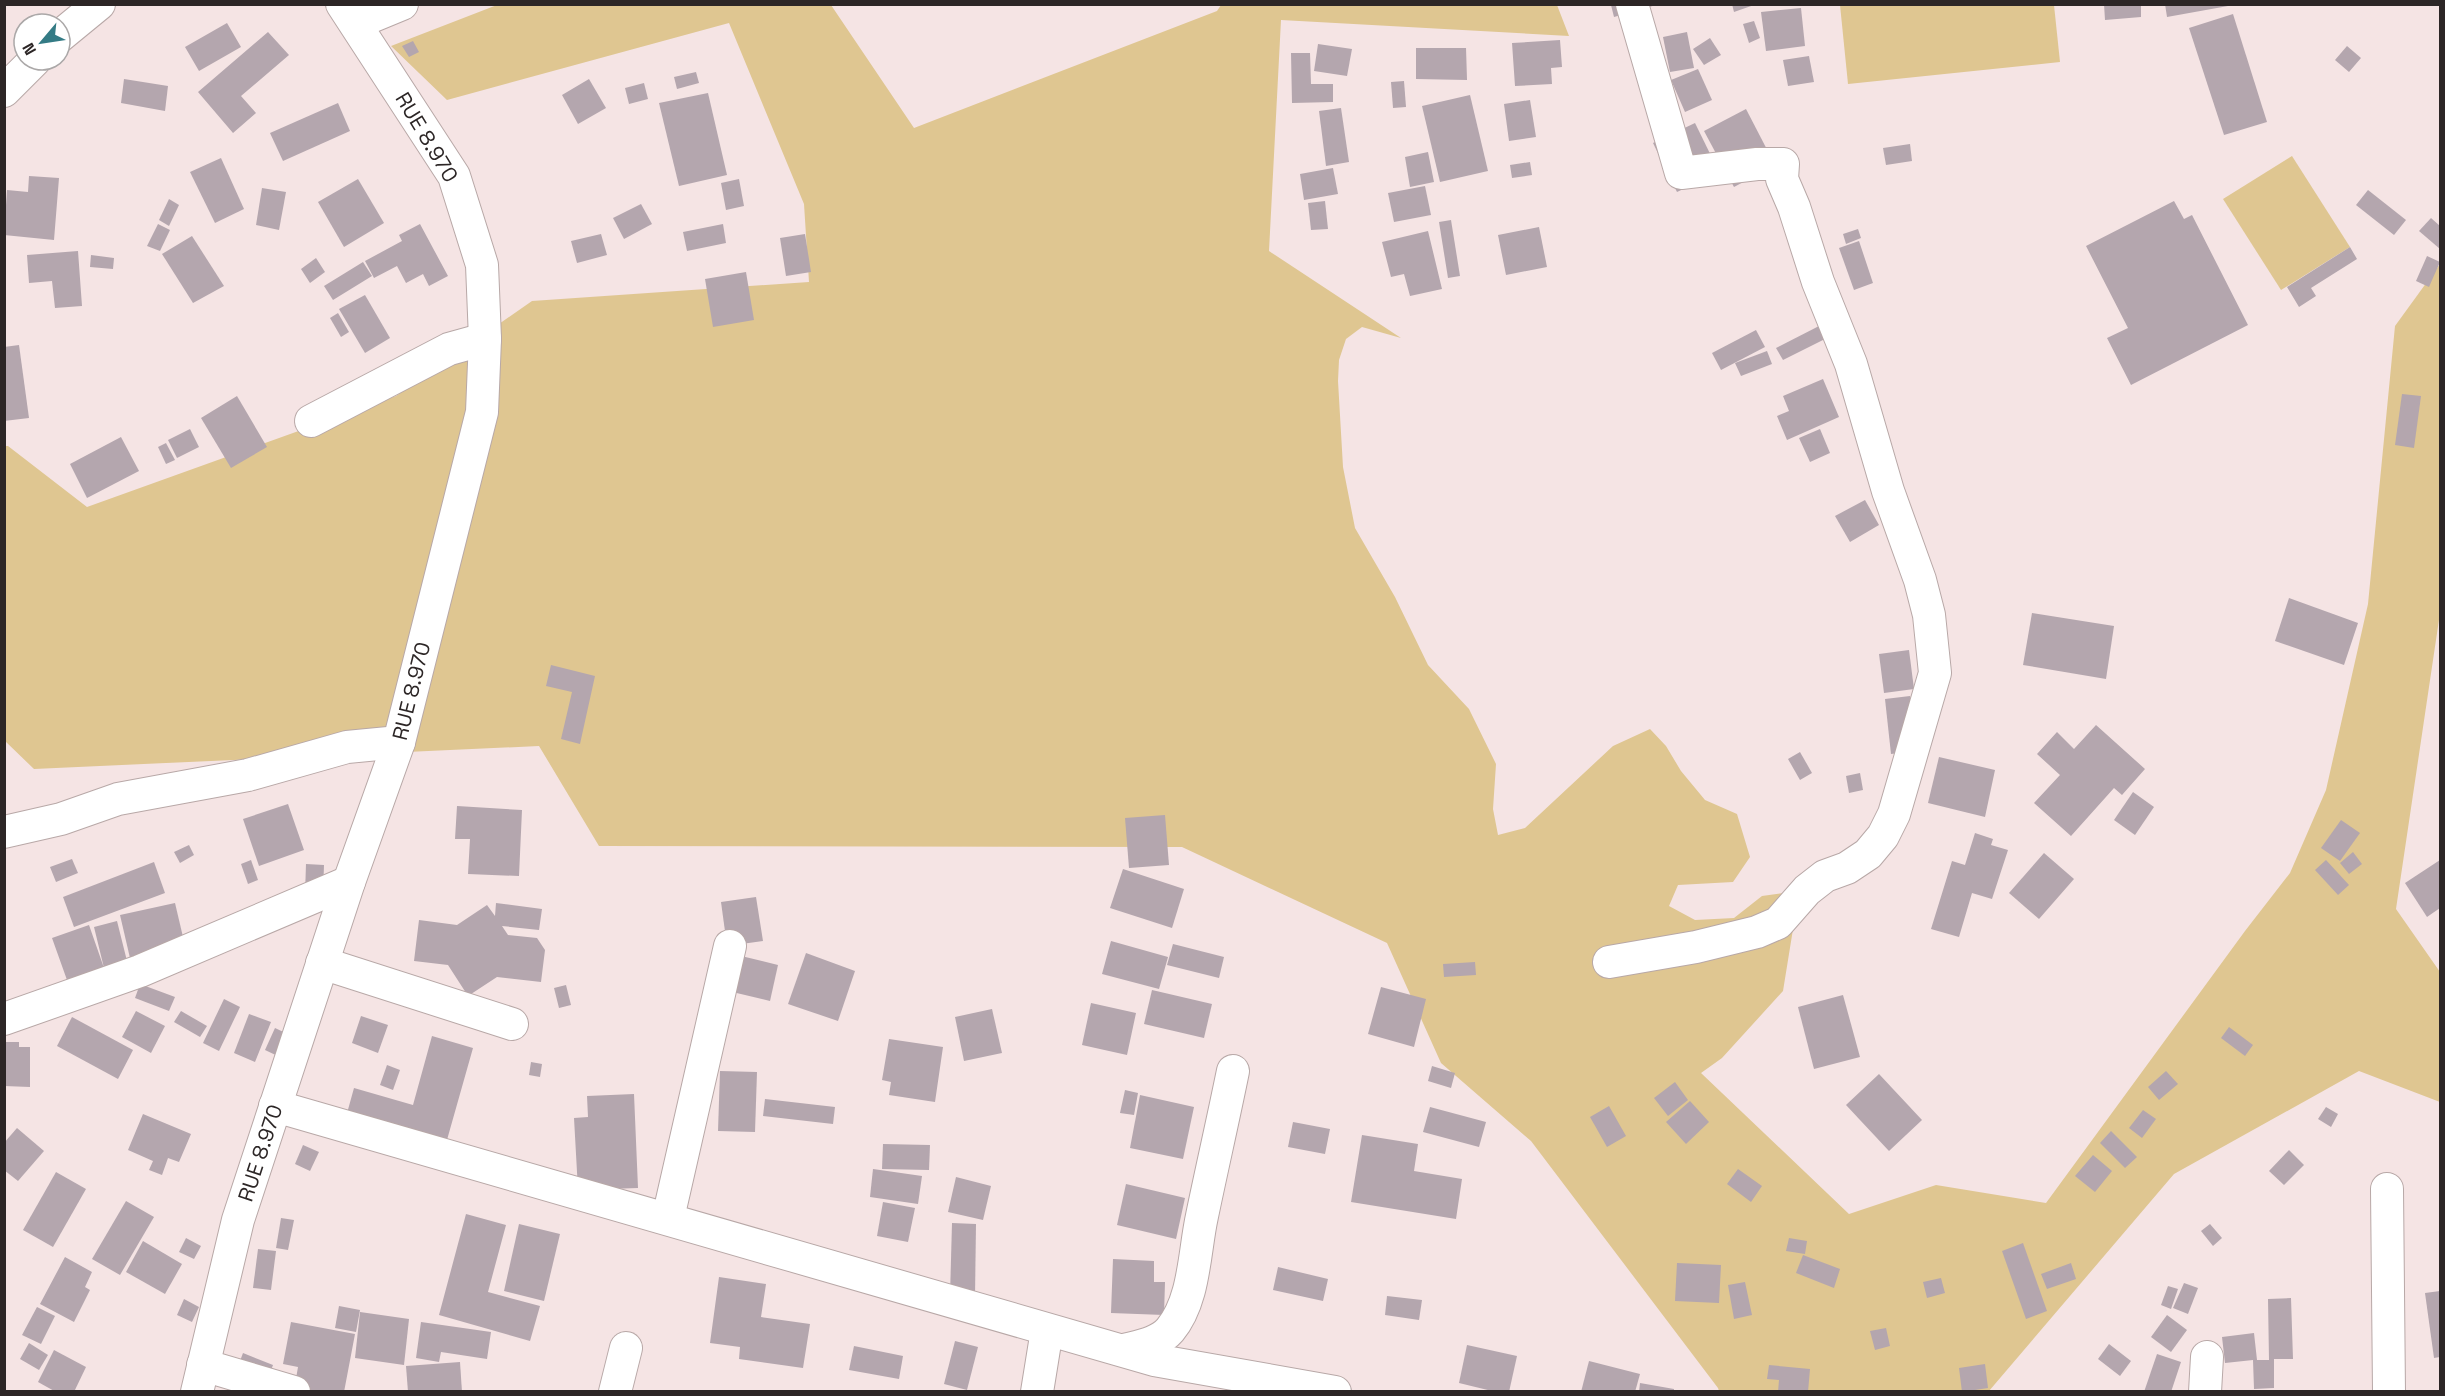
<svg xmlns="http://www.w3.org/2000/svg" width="2445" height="1396" font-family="'Space Grotesk',sans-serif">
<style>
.green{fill:#dfc691}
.building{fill:#b4a6ae}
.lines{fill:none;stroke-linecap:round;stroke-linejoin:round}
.minor-casing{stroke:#b8a8a7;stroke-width:34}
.minor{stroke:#fff;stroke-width:32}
.labels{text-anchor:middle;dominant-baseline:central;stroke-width:4.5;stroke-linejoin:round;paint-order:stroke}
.street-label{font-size:21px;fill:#2c2626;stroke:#fff}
</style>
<rect width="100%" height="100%" fill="#f5e4e4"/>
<g class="green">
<polygon points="497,5 831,5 914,128 1217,11 1221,5 1557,5 1569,36 1281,20 1269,251 1401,338 1362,327 1346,339 1339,360 1338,381 1343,467 1355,528 1395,597 1428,665 1469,709 1496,764 1493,809 1498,835 1525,828 1613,746 1650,729 1666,746 1681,771 1705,800 1737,814 1750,857 1733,882 1678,885 1669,906 1695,920 1734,918 1762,896 1807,890 1794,923 1783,991 1722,1058 1701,1073 1849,1214 1936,1185 2046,1203 2245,931 2290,873 2326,790 2368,604 2395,326 2440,264 2440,613 2396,909 2440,972 2440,1102 2359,1071 2174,1174 1989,1391 1719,1391 1718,1388 1531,1141 1441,1063 1387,943 1182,847 599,846 539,746 34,769 5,741 4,446 8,446 87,507 396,396 532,301 809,282 804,204 729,23 447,100 391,46"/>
<polygon points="1840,5 2054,5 2060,62 1848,84"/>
<polygon points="2292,156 2350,247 2281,290 2223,199"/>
</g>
<g class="building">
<polygon points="1732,4 1754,4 1754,5 1734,12"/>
<polygon points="2104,4 2141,4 2141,17 2105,20"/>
<polygon points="2165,4 2228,4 2228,6 2167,17"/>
<polygon points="1611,5 1656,5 1614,17"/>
<polygon points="1801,8 1805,46 1766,51 1761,12"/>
<polygon points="2233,14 2267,122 2224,135 2189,28"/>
<polygon points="1754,21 1760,38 1749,43 1743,24"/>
<polygon points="227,23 241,47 199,71 185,47"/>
<polygon points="268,32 289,55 241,96 256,113 233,133 198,92"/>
<polygon points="1687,32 1694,68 1670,72 1663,37"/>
<polygon points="1710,38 1721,55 1704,65 1693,49"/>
<polygon points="1560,40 1562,67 1551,68 1552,84 1515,86 1512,43"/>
<polygon points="413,41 419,52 409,57 402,46"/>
<polygon points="1318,44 1352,49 1347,76 1314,71"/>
<polygon points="2347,46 2361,58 2349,72 2335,60"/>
<polygon points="1416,48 1466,48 1467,80 1416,79"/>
<polygon points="1291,53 1310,53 1311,84 1333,84 1333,102 1292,103"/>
<polygon points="1809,56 1814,82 1788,86 1783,60"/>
<polygon points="1698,69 1712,100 1685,112 1671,80"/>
<polygon points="696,72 699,83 677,89 674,77"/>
<polygon points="124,79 168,86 165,111 121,103"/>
<polygon points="589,79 606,108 578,124 562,95"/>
<polygon points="1404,81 1406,107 1393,108 1391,82"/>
<polygon points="644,83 648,99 629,104 625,88"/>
<polygon points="708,93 727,175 679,186 659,103"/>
<polygon points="1470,95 1488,171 1440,182 1422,106"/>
<polygon points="1530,100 1536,137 1509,141 1504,104"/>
<polygon points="338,103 350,131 283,161 270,133"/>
<polygon points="1341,108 1349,162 1326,166 1319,111"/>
<polygon points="1746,109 1775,165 1734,187 1704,131"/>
<polygon points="1695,123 1719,172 1677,192 1653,143"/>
<polygon points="1910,144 1912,161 1886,165 1883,148"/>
<polygon points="1428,152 1434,182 1410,187 1405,157"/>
<polygon points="221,158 244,209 215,223 190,172"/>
<polygon points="1530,162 1532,175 1512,178 1510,165"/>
<polygon points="1333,168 1338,194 1304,200 1300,174"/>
<polygon points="29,176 59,178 54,240 4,235 7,190 28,192"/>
<polygon points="358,179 384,223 344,247 318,202"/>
<polygon points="739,179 744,206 726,210 721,183"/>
<polygon points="1425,186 1431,215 1394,222 1388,193"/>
<polygon points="262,188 286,192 279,230 256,225"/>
<polygon points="2368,190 2406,220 2394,235 2356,205"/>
<polygon points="169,199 179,205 169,226 159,220"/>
<polygon points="1325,201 1328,229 1311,230 1308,203"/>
<polygon points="2174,201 2184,219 2192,215 2248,325 2131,385 2107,338 2128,328 2086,246"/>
<polygon points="641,204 652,224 624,239 613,218"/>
<polygon points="2431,218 2440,226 2440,249 2419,231"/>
<polygon points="1451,220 1460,276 1448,278 1439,222"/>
<polygon points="158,224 170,230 160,251 147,246"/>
<polygon points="420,224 448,276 429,286 423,274 406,283 397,266 374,278 365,261 402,241 399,235"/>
<polygon points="723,224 726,243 687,251 683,232"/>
<polygon points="1539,227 1547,267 1506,275 1498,235"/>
<polygon points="1858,229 1861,238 1846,244 1843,234"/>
<polygon points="1428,231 1442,289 1410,296 1404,274 1391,277 1382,242"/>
<polygon points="601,234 607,255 577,263 571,241"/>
<polygon points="805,234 811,272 786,276 780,238"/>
<polygon points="192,236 224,286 193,303 162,254"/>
<polygon points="1859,241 1873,283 1854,290 1839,248"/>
<polygon points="2350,247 2357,259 2311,288 2316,296 2299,307 2287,287"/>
<polygon points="78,251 82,306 55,308 52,281 29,283 27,255"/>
<polygon points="91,255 114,258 113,269 90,267"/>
<polygon points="2427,256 2440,262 2429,287 2416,281"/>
<polygon points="316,258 325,272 310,283 301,269"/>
<polygon points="363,262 372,276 333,300 324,286"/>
<polygon points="746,272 754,320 713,327 705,279"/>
<polygon points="365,295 390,338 365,353 339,309"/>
<polygon points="338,313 349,332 341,337 330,318"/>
<polygon points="1821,325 1827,338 1783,360 1776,348"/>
<polygon points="1756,330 1765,347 1721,370 1712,353"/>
<polygon points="19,345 29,418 4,421 4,347"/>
<polygon points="1767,351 1772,364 1741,376 1735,363"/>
<polygon points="1823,379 1839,417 1787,440 1777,416 1789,411 1783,396"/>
<polygon points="2402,394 2421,396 2414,448 2395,445"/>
<polygon points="237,396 267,447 231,468 201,418"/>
<polygon points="190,429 199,447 177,458 168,440"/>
<polygon points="1820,429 1830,453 1810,462 1799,438"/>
<polygon points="121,437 139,471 87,498 70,464"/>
<polygon points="166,443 175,460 166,464 158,447"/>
<polygon points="1865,500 1879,525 1850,542 1835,516"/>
<polygon points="2289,598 2358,623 2344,665 2275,641"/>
<polygon points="2032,613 2114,626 2106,679 2023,665"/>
<polygon points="1909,650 1914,689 1884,693 1879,654"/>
<polygon points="551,665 595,676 580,744 561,739 572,692 546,686"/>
<polygon points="1910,696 1916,751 1891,754 1885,699"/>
<polygon points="2096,725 2145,769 2122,795 2114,788 2071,836 2034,803 2060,775 2037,754 2057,732 2074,749"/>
<polygon points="1800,752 1812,773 1800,780 1788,759"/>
<polygon points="1939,757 1995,770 1985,817 1928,803"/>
<polygon points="1860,773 1863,790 1849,793 1846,776"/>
<polygon points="2133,792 2154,807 2135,835 2114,820"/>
<polygon points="288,804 304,850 259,866 243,819"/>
<polygon points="457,806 522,810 519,876 468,874 470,839 455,839"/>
<polygon points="1165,815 1169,865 1129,868 1125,818"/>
<polygon points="2341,820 2360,833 2340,861 2321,848"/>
<polygon points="1975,833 1993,839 1991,845 2008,850 1992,899 1972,893 1959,937 1931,929 1952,861 1965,865"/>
<polygon points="189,845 194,855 180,863 174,852"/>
<polygon points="2353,852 2362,864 2349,874 2340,863"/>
<polygon points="2044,853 2074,879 2039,919 2009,893"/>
<polygon points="72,859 78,873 56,882 50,867"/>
<polygon points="251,860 258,880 248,884 241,864"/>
<polygon points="2326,860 2349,885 2338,895 2315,870"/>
<polygon points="2440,860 2440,908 2427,917 2405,883"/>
<polygon points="154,862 165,893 74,927 63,897"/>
<polygon points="306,864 324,865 323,894 305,894"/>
<polygon points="1123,869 1184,889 1172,928 1110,908"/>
<polygon points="756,897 763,941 727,946 721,902"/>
<polygon points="175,903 187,954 133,971 120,915"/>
<polygon points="496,903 542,909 539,930 502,926 508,935 537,938 545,950 541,982 497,977 468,996 448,965 414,961 419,920 457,925 487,905 495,916"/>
<polygon points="117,921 128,965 72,994 52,938 89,925 104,968 94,927"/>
<polygon points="1111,941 1168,957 1159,989 1102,974"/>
<polygon points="1173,944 1224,957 1219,978 1167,965"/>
<polygon points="806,953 855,971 838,1021 788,1004"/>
<polygon points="733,954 778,965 770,1001 724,990"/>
<polygon points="1475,962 1476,975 1444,977 1443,964"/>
<polygon points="140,984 175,997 169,1011 135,998"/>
<polygon points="566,985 571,1005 559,1008 554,988"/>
<polygon points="1381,987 1426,999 1414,1047 1368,1034"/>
<polygon points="1152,990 1212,1004 1204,1038 1144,1024"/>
<polygon points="1843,995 1860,1057 1814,1069 1798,1007"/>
<polygon points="224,999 240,1007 219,1051 203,1043"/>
<polygon points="1091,1003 1136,1013 1127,1055 1082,1045"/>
<polygon points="992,1009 1002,1053 964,1061 955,1017"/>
<polygon points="136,1011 165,1026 151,1053 122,1037"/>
<polygon points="181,1011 207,1026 200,1037 174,1022"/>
<polygon points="249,1014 271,1022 255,1062 234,1053"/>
<polygon points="361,1016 388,1025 378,1053 352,1043"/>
<polygon points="72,1017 133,1050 118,1079 57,1046"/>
<polygon points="2229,1027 2253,1045 2245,1056 2221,1038"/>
<polygon points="275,1028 292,1036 282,1058 265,1050"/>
<polygon points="432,1036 473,1048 443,1154 344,1124 354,1088 413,1105"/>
<polygon points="889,1039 943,1047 935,1102 889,1095 891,1082 882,1080"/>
<polygon points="4,1042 19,1042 19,1047 30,1047 30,1087 4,1086"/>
<polygon points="531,1062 542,1064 540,1077 529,1075"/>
<polygon points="387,1065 400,1070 393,1090 380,1085"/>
<polygon points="1432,1066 1455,1073 1451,1088 1428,1081"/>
<polygon points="720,1071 757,1072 755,1132 718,1131"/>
<polygon points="2166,1071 2178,1084 2159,1100 2148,1087"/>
<polygon points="1879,1074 1922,1120 1889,1151 1846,1105"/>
<polygon points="1675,1082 1688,1100 1668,1116 1654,1098"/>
<polygon points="1125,1090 1138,1093 1134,1115 1120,1113"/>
<polygon points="634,1094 638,1188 578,1190 574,1118 588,1117 587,1096"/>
<polygon points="1140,1095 1194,1107 1183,1159 1130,1148"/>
<polygon points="765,1099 835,1107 833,1124 763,1116"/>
<polygon points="1690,1101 1709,1122 1686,1144 1666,1122"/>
<polygon points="1609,1106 1626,1136 1607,1147 1590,1117"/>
<polygon points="1430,1107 1486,1122 1479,1147 1423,1132"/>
<polygon points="2326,1107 2338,1114 2331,1127 2318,1119"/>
<polygon points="2143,1110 2156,1119 2142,1138 2129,1128"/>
<polygon points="143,1114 191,1134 179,1162 168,1158 162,1175 149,1170 153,1161 128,1150"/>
<polygon points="1293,1122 1330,1129 1325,1154 1288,1147"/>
<polygon points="17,1128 44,1151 18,1181 4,1170 4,1143"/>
<polygon points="2111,1131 2137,1157 2125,1168 2100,1143"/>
<polygon points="1362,1135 1418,1144 1414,1171 1462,1179 1456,1219 1351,1202"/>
<polygon points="883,1144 930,1145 929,1170 882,1169"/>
<polygon points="303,1145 319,1152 310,1171 295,1164"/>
<polygon points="2289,1150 2304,1165 2284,1185 2269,1171"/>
<polygon points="2093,1155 2112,1171 2095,1192 2075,1176"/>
<polygon points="873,1169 922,1176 918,1204 870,1197"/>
<polygon points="1738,1169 1762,1186 1751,1202 1727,1184"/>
<polygon points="56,1172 86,1189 53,1247 23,1230"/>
<polygon points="956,1177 991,1186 983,1220 948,1212"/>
<polygon points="1126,1184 1185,1198 1176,1239 1117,1225"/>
<polygon points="126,1201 154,1217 120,1275 92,1259"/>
<polygon points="883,1202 915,1208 908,1242 877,1236"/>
<polygon points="466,1214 506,1225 488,1292 540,1306 530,1341 439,1315"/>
<polygon points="281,1218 294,1220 288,1250 276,1248"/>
<polygon points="952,1223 976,1224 975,1297 950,1296"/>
<polygon points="519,1224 560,1234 544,1301 504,1291"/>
<polygon points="2210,1224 2222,1238 2213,1246 2201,1231"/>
<polygon points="186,1238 201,1246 194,1259 179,1252"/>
<polygon points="1789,1238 1807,1241 1805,1254 1786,1251"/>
<polygon points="143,1241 182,1264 165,1294 126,1272"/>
<polygon points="2023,1243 2047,1311 2026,1319 2002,1251"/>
<polygon points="258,1249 276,1251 271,1290 253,1288"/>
<polygon points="1803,1255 1840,1269 1834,1288 1796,1273"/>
<polygon points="65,1257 92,1272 85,1287 90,1290 74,1322 40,1304"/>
<polygon points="1113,1259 1154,1261 1154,1282 1165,1282 1164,1315 1111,1313"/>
<polygon points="1677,1263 1721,1265 1719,1303 1675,1301"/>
<polygon points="2071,1263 2076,1279 2047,1289 2041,1274"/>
<polygon points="1278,1267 1328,1279 1323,1301 1273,1290"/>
<polygon points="719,1277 766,1284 761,1317 810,1324 803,1368 739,1359 740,1347 710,1343"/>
<polygon points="1941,1278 1945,1293 1927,1298 1923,1282"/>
<polygon points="1745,1282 1752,1315 1734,1319 1728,1285"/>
<polygon points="2184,1283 2198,1288 2188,1314 2173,1308"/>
<polygon points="2168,1286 2178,1289 2171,1309 2161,1305"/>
<polygon points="2440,1291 2440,1357 2434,1358 2425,1293"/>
<polygon points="1387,1296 1422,1300 1419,1320 1385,1315"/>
<polygon points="2291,1298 2293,1359 2274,1359 2274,1388 2254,1389 2253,1360 2225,1363 2222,1337 2254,1333 2257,1360 2269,1360 2268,1299"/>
<polygon points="184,1299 199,1307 192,1322 177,1315"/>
<polygon points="339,1306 360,1310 356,1332 335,1328"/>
<polygon points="37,1307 55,1316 41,1344 22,1335"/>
<polygon points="360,1312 409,1319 404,1365 355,1358"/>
<polygon points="2167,1315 2187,1330 2171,1352 2151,1337"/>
<polygon points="291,1322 355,1334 344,1392 294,1390 298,1367 283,1364"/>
<polygon points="421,1322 491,1332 487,1359 441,1352 439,1362 416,1358"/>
<polygon points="1886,1328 1890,1346 1875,1350 1870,1331"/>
<polygon points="955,1341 978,1347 967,1390 944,1384"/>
<polygon points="29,1343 48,1355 39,1370 20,1359"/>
<polygon points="2109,1344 2131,1361 2120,1376 2098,1359"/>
<polygon points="1467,1345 1517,1356 1509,1392 1496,1392 1459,1383"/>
<polygon points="854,1346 903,1356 899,1379 849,1370"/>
<polygon points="54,1350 86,1367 74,1392 56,1392 38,1382"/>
<polygon points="243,1353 273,1365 267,1381 237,1369"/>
<polygon points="2157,1354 2181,1362 2171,1392 2144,1392"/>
<polygon points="1589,1361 1640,1374 1635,1392 1581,1392"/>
<polygon points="460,1362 462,1392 408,1392 406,1366"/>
<polygon points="1985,1364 1988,1388 1962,1392 1959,1368"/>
<polygon points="1769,1365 1810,1369 1808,1392 1778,1392 1779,1380 1767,1379"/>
<polygon points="1640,1383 1674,1389 1674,1392 1639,1392"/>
</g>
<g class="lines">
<defs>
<g id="minor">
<polyline points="356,23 402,4"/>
<polyline points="60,36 99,4"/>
<polyline points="4,91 35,60"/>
<polyline points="311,421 449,349 485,339"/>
<polyline points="4,832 61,819 118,799 248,775 347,747 399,742"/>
<polyline points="1609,962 1696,947 1757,932 1778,923 1807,890 1825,876 1847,868 1868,854 1883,836 1894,814 1935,673 1929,615 1920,580 1888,491 1851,364 1818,282 1794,207 1782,179 1783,164 1757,164 1681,173 1632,4"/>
<polyline points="322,963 512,1024"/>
<polyline points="4,1019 140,971 349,882"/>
<polyline points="275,1106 1154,1360 1335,1392"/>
<polyline points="2387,1189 2389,1392"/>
<polyline points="668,1218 730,946"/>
<path d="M1124,1350C1139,1346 1159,1343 1170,1330C1195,1300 1194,1252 1202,1216C1212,1168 1223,1120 1233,1071"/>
<polyline points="203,1365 294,1392"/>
<polyline points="197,1392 238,1220 349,882 399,742 482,412 485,339 482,265 454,176 342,4"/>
<polyline points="615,1392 626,1348"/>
<polyline points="1037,1392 1047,1330"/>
<polyline points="2205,1392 2207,1357"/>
</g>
</defs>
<use href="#minor" class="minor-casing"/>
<use href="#minor" class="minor"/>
</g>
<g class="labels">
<g class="street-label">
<text transform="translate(427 137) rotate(59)">RUE 8.970</text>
<text transform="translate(411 691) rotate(-76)">RUE 8.970</text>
<text transform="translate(260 1153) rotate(-72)">RUE 8.970</text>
</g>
</g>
<rect width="2445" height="1396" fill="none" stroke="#2c2626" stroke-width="12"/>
<g transform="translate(42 42) rotate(241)"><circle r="28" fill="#ffffff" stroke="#aba8a8" stroke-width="1.5"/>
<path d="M0-4.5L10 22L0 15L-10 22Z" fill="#347b85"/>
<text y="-9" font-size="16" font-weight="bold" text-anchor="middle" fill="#2c2626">N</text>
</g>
</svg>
